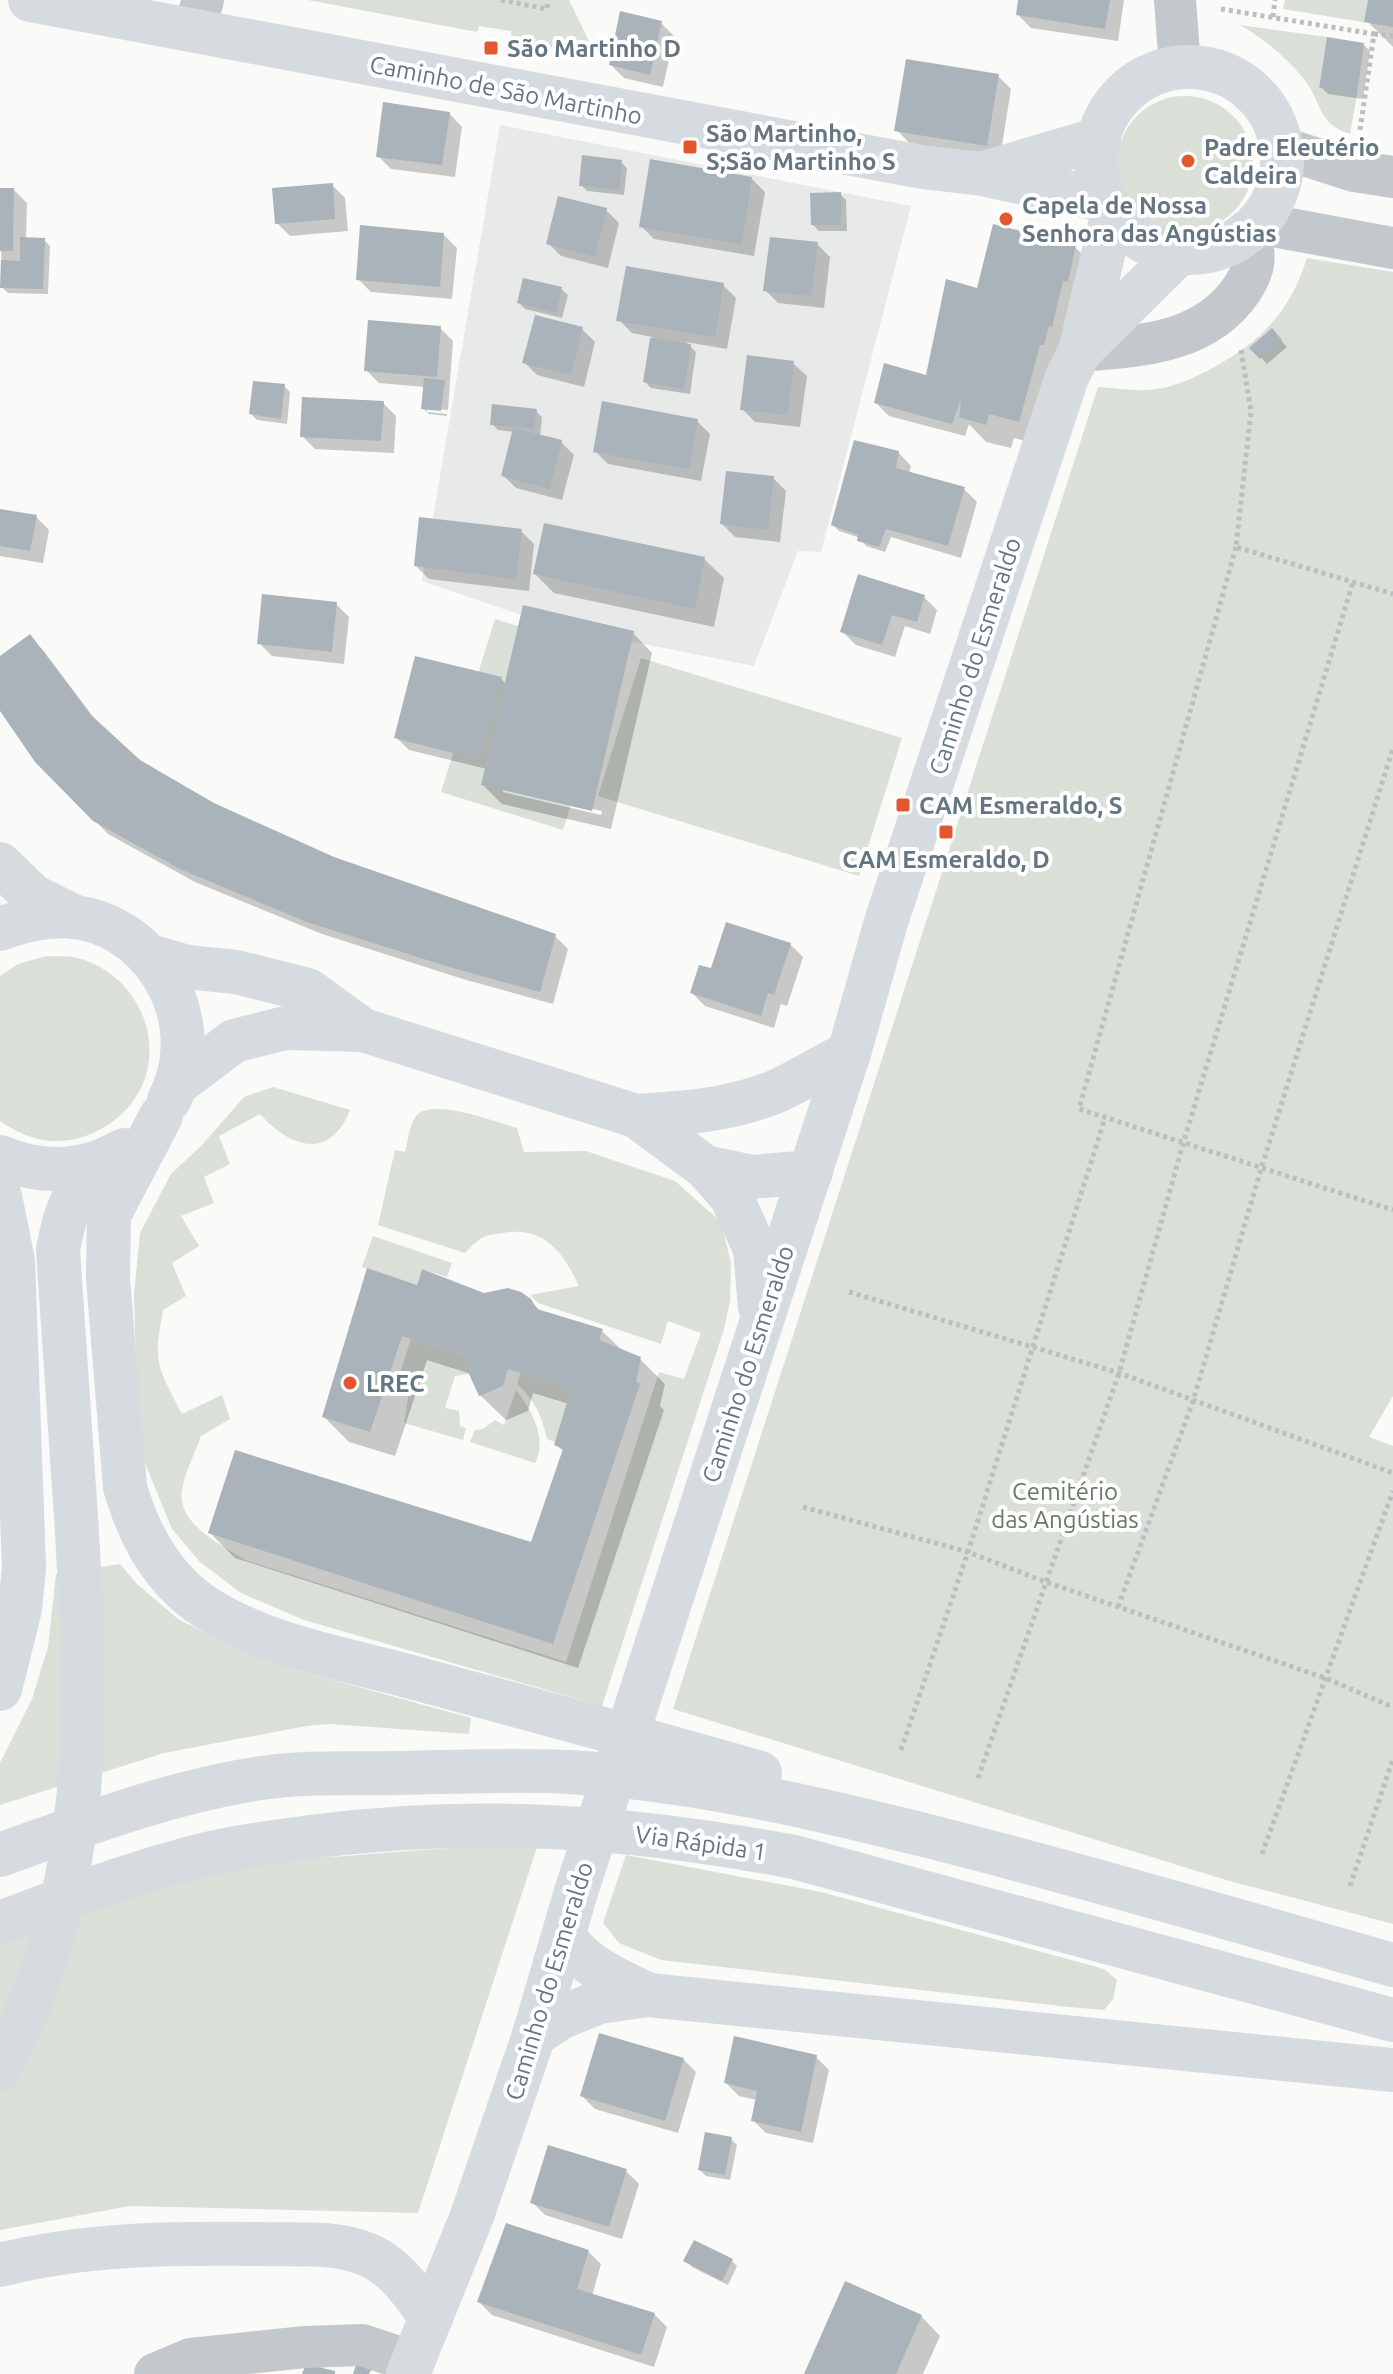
<svg xmlns="http://www.w3.org/2000/svg" width="1393" height="2374" font-family="Ubuntu,sans-serif">
<style>
.built{fill:#e8e9e9}
.green{fill:#dadfd7}
.shadow{fill:#0003;fill-rule:evenodd}
.building{fill:#aab3b9}
.lines{fill:none;stroke-linecap:round;stroke-linejoin:round}
.path{stroke:#bbbfc2;stroke-width:5;stroke-dasharray:4 4;stroke-linecap:butt}
.minor{stroke:#c3c8cc;stroke-width:42}
.major{stroke:#d6dbdf;stroke-width:44}
.highway{stroke:#d6dbdf;stroke-width:44}
.poi-dot{fill:#e4572e;stroke:#fff;stroke-width:3}
.labels{text-anchor:middle;dominant-baseline:central;stroke-width:8;stroke-linejoin:round;paint-order:stroke}
.poi-label{font-size:24px;font-weight:bold;fill:#657683;stroke:#fff;text-anchor:start}
.street-label{font-size:24px;fill:#657683;stroke:#fff}
.park-label{font-size:24px;fill:#687a64;stroke:#fff}
</style>
<rect width="100%" height="100%" fill="#fafaf8"/>
<polygon class="built" points="500,125 911,206 821,552 798,551 754,666 550,625 422,581"/>
<g class="green">
<polygon points="308,0 569,0 596,56 512,40 511,31 479,26 477,32"/>
<polygon points="1285,0 1393,0 1393,27 1283,9"/>
<path d="M1240,25L1327,37L1319,88L1357,94L1350,134C1316,123 1323,102 1303,78C1285,56 1264,39 1240,25Z"/>
<circle cx="1185" cy="164" r="68"/>
<path d="M1307,258L1393,272V1396L1369,1437L1393,1446V1924L1226,1880L673,1709L1098,387C1114,388 1132,391 1148,390C1168,389 1189,380 1207,371C1259,343 1289,315 1307,258Z"/>
<polygon points="495,619 618,657 563,830 441,792"/>
<polygon points="641,658 902,738 859,876 598,796"/>
<path d="M46,956C56,957 68,955 77,958C126,970 159,1021 147,1071C138,1112 93,1144 51,1141C32,1140 15,1131 0,1121V976L18,964Z"/>
<path d="M273,1087L350,1110C330,1161 290,1148 260,1114L219,1136L230,1164L204,1177L214,1203L181,1216L199,1246L172,1263L186,1296L163,1310C153,1365 157,1365 182,1414L222,1395L230,1419L201,1436C195,1453 185,1472 182,1490C176,1524 222,1545 245,1560L566,1662L659,1372L684,1379L701,1333L668,1321L661,1344L538,1303L530,1295L579,1286C563,1252 544,1226 503,1233C497,1234 489,1234 484,1237C477,1240 470,1248 465,1253L378,1225L395,1150L405,1152C408,1141 410,1122 417,1115C433,1098 496,1122 517,1128L524,1152L586,1151L675,1181L721,1222L731,1263L730,1301L724,1329L602,1706L304,1620L241,1593L200,1562L172,1529L145,1463L136,1365L134,1294L140,1233L171,1174L201,1146L244,1097Z"/>
<polygon points="373,1236 452,1263 447,1277 422,1269 417,1285 362,1267"/>
<polygon points="411,1339 473,1358 469,1374 455,1376 445,1408 459,1411 460,1426 466,1428 463,1440 404,1423 409,1392 393,1394"/>
<path d="M521,1373L571,1389L555,1442L547,1439C542,1416 535,1400 517,1384Z"/>
<path d="M516,1390C531,1410 548,1437 535,1463L470,1442L475,1430L483,1429L495,1420L504,1425Z"/>
<polygon points="120,1564 137,1584 178,1619 223,1642 293,1669 471,1718 469,1734 330,1724 306,1726 164,1753 0,1805 0,1763 32,1699 48,1647 56,1574"/>
<polygon points="539,1841 418,2213 130,2206 0,2230 0,1936 189,1868"/>
<polygon points="626,1855 821,1892 1104,1969 1117,1980 1113,1999 1104,2010 1069,2007 661,1960 619,1943 603,1923"/>
</g>
<g class="shadow">
<polygon points="1020,0 1124,0 1118,41 1031,28 1018,15"/>
<polygon points="1370,0 1393,0 1393,47 1367,21"/>
<polygon points="661,23 674,36 663,87 624,78 611,65"/>
<polygon points="1364,45 1370,51 1363,99 1328,94 1322,88"/>
<polygon points="998,76 1011,89 1000,158 910,144 897,130"/>
<polygon points="449,113 462,127 455,177 391,169 378,156"/>
<polygon points="621,162 627,168 624,195 587,191 581,185"/>
<polygon points="752,179 765,192 754,256 654,239 641,226"/>
<polygon points="332,185 345,198 348,231 290,236 277,223"/>
<polygon points="0,190 14,190 27,203 26,239 44,240 50,246 48,294 8,293 2,287"/>
<polygon points="840,194 846,200 847,231 819,231 813,225"/>
<polygon points="606,210 619,223 608,268 561,256 548,243"/>
<polygon points="444,235 457,248 452,299 371,292 358,279"/>
<polygon points="817,244 830,257 824,308 778,303 765,290"/>
<polygon points="1075,247 1100,272 1044,446 1014,438 1011,448 986,442 969,424 965,436 889,416 876,403 926,377 978,290"/>
<polygon points="723,285 736,298 727,349 686,342 696,352 690,394 651,388 645,382 652,337 632,333 619,320"/>
<polygon points="561,289 568,295 562,318 525,309 519,303"/>
<polygon points="440,328 453,341 448,410 427,408 427,412 447,414 447,416 429,414 423,408 425,387 379,383 366,370"/>
<polygon points="582,329 595,342 584,387 537,375 524,362"/>
<polygon points="1278,337 1287,347 1267,364 1252,348"/>
<polygon points="793,363 807,376 800,427 755,422 742,409"/>
<polygon points="284,386 290,392 287,424 257,420 251,414"/>
<polygon points="383,403 396,416 394,453 315,449 302,436"/>
<polygon points="536,411 542,417 540,437 561,442 574,455 562,500 516,488 503,475 514,432 498,430 492,424"/>
<polygon points="697,421 710,434 701,481 608,464 595,451"/>
<polygon points="898,452 911,466 909,473 964,489 977,502 961,558 891,537 885,552 866,546 860,538 839,531 833,525"/>
<polygon points="773,478 786,491 780,542 735,537 722,524"/>
<polygon points="0,511 36,517 49,530 43,563 0,556"/>
<polygon points="521,531 534,544 529,591 429,579 416,566"/>
<polygon points="704,559 724,578 714,627 554,593 535,574"/>
<polygon points="924,597 937,610 930,634 905,626 895,657 856,645 843,632"/>
<polygon points="336,604 349,617 344,664 272,656 259,643"/>
<path d="M633,633L652,653L611,829L502,804L483,785L487,769L409,750L396,737L501,679L507,685ZM503,788L602,811L601,815L503,792Z"/>
<polygon points="30,637 43,650 100,726 139,761 213,805 333,859 555,936 568,949 553,1004 463,979 322,934 195,882 108,834 37,761 0,708 0,658"/>
<polygon points="790,944 803,957 787,1006 781,1004 774,1028 705,1006 692,993 712,971"/>
<polygon points="418,1287 530,1301 542,1312 602,1331 624,1352 640,1359 665,1384 660,1406 664,1410 578,1668 235,1558 210,1533 533,1545 564,1452 557,1445 569,1404 533,1393 528,1411 506,1420 480,1395 471,1374 427,1360 395,1456 349,1442 324,1417"/>
<polygon points="816,2057 829,2070 813,2143 766,2133 753,2120 757,2100 739,2096 726,2083"/>
<polygon points="683,2059 696,2072 678,2133 595,2109 582,2096"/>
<polygon points="731,2139 737,2145 730,2180 706,2176 700,2170"/>
<polygon points="626,2171 639,2184 622,2239 545,2215 532,2202"/>
<polygon points="588,2251 601,2264 592,2296 654,2314 667,2327 654,2367 492,2315 479,2302"/>
<polygon points="731,2260 737,2266 728,2285 692,2267 686,2261"/>
<polygon points="921,2316 940,2336 923,2374 806,2374"/>
</g>
<g class="building">
<polygon points="1018,0 1110,0 1105,29 1016,15"/>
<polygon points="1368,0 1393,0 1393,27 1364,22"/>
<polygon points="620,11 662,21 650,75 609,65"/>
<polygon points="1327,37 1364,43 1357,94 1319,88"/>
<polygon points="906,59 999,74 987,146 894,131"/>
<polygon points="383,102 450,112 442,165 376,157"/>
<polygon points="582,155 622,160 619,190 579,186"/>
<polygon points="650,159 752,177 742,244 639,227"/>
<polygon points="333,183 335,219 275,224 272,188"/>
<polygon points="0,188 14,188 13,251 0,251"/>
<polygon points="841,192 841,225 811,225 810,193"/>
<polygon points="558,196 607,208 595,257 546,244"/>
<polygon points="993,224 1076,245 1068,282 1063,281 1052,327 1049,326 1044,345 1040,345 1019,422 989,414 986,425 959,417 961,399 952,424 874,403 884,363 926,375 946,279 977,288"/>
<polygon points="360,225 444,233 440,287 356,280"/>
<polygon points="20,237 45,238 43,289 0,288 1,260 20,261"/>
<polygon points="770,237 818,242 811,296 763,291"/>
<polygon points="626,266 724,283 715,337 616,321"/>
<polygon points="523,278 562,287 556,313 517,303"/>
<polygon points="535,315 583,327 571,375 522,363"/>
<polygon points="368,320 441,326 437,377 364,371"/>
<polygon points="1272,328 1282,340 1260,359 1249,348"/>
<polygon points="650,338 691,344 684,389 643,382"/>
<polygon points="747,355 794,361 788,415 740,410"/>
<polygon points="424,378 445,380 441,411 421,409"/>
<polygon points="253,381 285,384 281,419 249,414"/>
<polygon points="302,397 384,401 381,441 300,437"/>
<polygon points="602,401 698,419 689,469 593,452"/>
<polygon points="492,404 537,409 534,429 490,425"/>
<polygon points="513,428 562,440 550,489 501,476"/>
<polygon points="854,440 899,451 896,468 965,487 948,546 886,529 879,547 857,541 858,535 831,525"/>
<polygon points="726,471 774,476 768,530 720,524"/>
<polygon points="0,509 37,515 30,551 0,546"/>
<polygon points="419,517 522,529 516,579 414,566"/>
<polygon points="544,523 705,557 695,609 533,574"/>
<polygon points="858,574 925,595 917,622 892,615 882,645 840,632"/>
<polygon points="262,594 337,602 332,652 257,644"/>
<polygon points="523,605 634,631 592,811 481,785"/>
<polygon points="30,634 91,715 140,760 214,803 334,857 556,934 540,992 449,967 307,922 180,869 93,821 35,762 0,711 0,656"/>
<polygon points="415,656 502,677 481,760 394,738"/>
<polygon points="726,922 791,943 774,995 768,993 761,1016 690,993 699,965 711,968"/>
<polygon points="367,1268 417,1285 422,1269 484,1293 508,1288 521,1292 531,1299 537,1309 603,1329 599,1340 641,1357 636,1382 640,1384 553,1644 208,1533 235,1450 531,1542 563,1449 554,1445 571,1389 508,1369 503,1386 479,1396 469,1374 473,1358 402,1336 370,1432 322,1417"/>
<polygon points="599,2033 684,2058 665,2121 580,2096"/>
<polygon points="734,2036 817,2055 801,2132 751,2121 757,2091 724,2083"/>
<polygon points="705,2132 732,2137 725,2175 698,2170"/>
<polygon points="548,2145 627,2169 609,2227 530,2203"/>
<polygon points="506,2223 589,2250 577,2289 655,2313 641,2355 477,2302"/>
<polygon points="694,2240 733,2259 722,2281 683,2261"/>
<polygon points="845,2281 922,2315 896,2374 804,2374"/>
<polygon points="358,2359 372,2368 369,2374 353,2374"/>
<polygon points="306,2364 335,2371 335,2374 302,2374"/>
</g>
<g class="lines">
<g class="path">
<polyline points="501,0 547,9 548,0"/>
<polyline points="1221,9 1374,34 1360,130"/>
<polyline points="1273,17 1275,0"/>
<polyline points="1374,34 1393,36"/>
<polyline points="1241,350 1251,411 1236,547 1393,594"/>
<polyline points="1236,547 1079,1109 1393,1210"/>
<polyline points="849,1292 1119,1373 1393,1473"/>
<polyline points="803,1507 968,1552 1046,1582 1325,1678 1393,1707"/>
<polyline points="1118,1607 1193,1401 1261,1169 1393,748"/>
<polyline points="901,1750 968,1552 1105,1118"/>
<polyline points="978,1778 1119,1373 1183,1144 1353,582"/>
<polyline points="1262,1854 1393,1491"/>
<polyline points="1350,1886 1393,1759"/>
</g>
<g class="minor">
<polyline points="1175,0 1180,67"/>
<polyline points="193,31 203,0"/>
<polyline points="1283,148 1354,171 1393,177"/>
<polyline points="1253,228 1273,226 1393,248"/>
<path d="M1080,351C1140,346 1205,344 1242,289C1256,268 1257,254 1247,231"/>
<polyline points="155,2374 191,2359 305,2347 362,2345 413,2362"/>
</g>
<g class="major">
<polyline points="30,0 922,167 982,174 1103,200"/>
<circle cx="1189" cy="160" r="93"/>
<polyline points="984,173 1099,139"/>
<polyline points="1080,351 1181,251"/>
<polyline points="0,864 33,896 75,917"/>
<path d="M0,929C31,917 65,911 97,922C169,947 204,1033 169,1100"/>
<polyline points="149,956 187,967 236,972 308,990 363,1030"/>
<polyline points="177,1084 234,1041 285,1028 363,1030 636,1116 705,1167 731,1196 755,1249 760,1307"/>
<path d="M636,1116C685,1113 732,1110 777,1091C801,1080 825,1065 849,1053"/>
<path d="M0,1157C42,1175 84,1173 124,1150"/>
<polyline points="705,1167 752,1177 811,1172"/>
<polyline points="408,2374 472,2216 534,2035 576,1892 849,1053 886,922 1067,377 1080,351 1112,217"/>
</g>
<g class="highway">
<path d="M161,1116L109,1215L108,1279L125,1487C139,1536 163,1581 208,1609C269,1647 346,1659 415,1678C530,1709 646,1740 760,1773"/>
<polyline points="0,1196 13,1261 24,1568 20,1609 0,1689"/>
<path d="M0,1855C86,1824 170,1792 261,1778C307,1771 351,1774 397,1773C455,1772 512,1769 569,1772C694,1779 816,1808 936,1838C1089,1877 1241,1922 1393,1965"/>
<path d="M0,1923C61,1900 121,1877 184,1860C225,1848 268,1843 310,1837C478,1815 628,1826 794,1857L1393,2020"/>
<path d="M565,1937C584,1967 618,1980 649,1995"/>
<polyline points="534,2035 560,2018 599,2002 649,1995 1393,2070"/>
<path d="M0,2068C95,1889 88,1713 76,1517C70,1428 64,1339 58,1250C67,1202 73,1193 107,1160"/>
<path d="M0,2265C87,2243 174,2243 263,2244C297,2245 334,2241 366,2254C396,2266 413,2293 431,2318"/>
</g>
</g>
<g class="poi-dot">
<rect x="483" y="40" width="16" height="16" rx="4"/>
<rect x="682" y="139" width="16" height="16" rx="4"/>
<circle cx="1188" cy="161" r="8"/>
<circle cx="1006" cy="219" r="8"/>
<rect x="895" y="797" width="16" height="16" rx="4"/>
<rect x="938" y="824" width="16" height="16" rx="4"/>
<circle cx="350" cy="1383" r="8"/>
</g>
<g class="labels">
<g class="poi-label">
<text x="507" y="48">São Martinho D</text>
<text x="706" y="133">São Martinho,<tspan x="706" dy="28">S;São Martinho S</tspan></text>
<text x="1204" y="147">Padre Eleutério<tspan x="1204" dy="28">Caldeira</tspan></text>
<text x="1022" y="205">Capela de Nossa<tspan x="1022" dy="28">Senhora das Angústias</tspan></text>
<text x="919" y="805">CAM Esmeraldo, S</text>
<text x="946" y="859" text-anchor="middle">CAM Esmeraldo, D</text>
<text x="366" y="1383">LREC</text>
</g>
<g class="street-label">
<text transform="translate(506 90) rotate(11)">Caminho de São Martinho</text>
<text transform="translate(975 656) rotate(-72)">Caminho do Esmeraldo</text>
<text transform="translate(748 1364) rotate(-72)">Caminho do Esmeraldo</text>
<text transform="translate(701 1843) rotate(8)">Via Rápida 1</text>
<text transform="translate(549 1981) rotate(-73)">Caminho do Esmeraldo</text>
</g>
<g class="park-label">
<text x="1065" y="1491">Cemitério<tspan x="1065" dy="28">das Angústias</tspan></text>
</g>
</g>
</svg>
